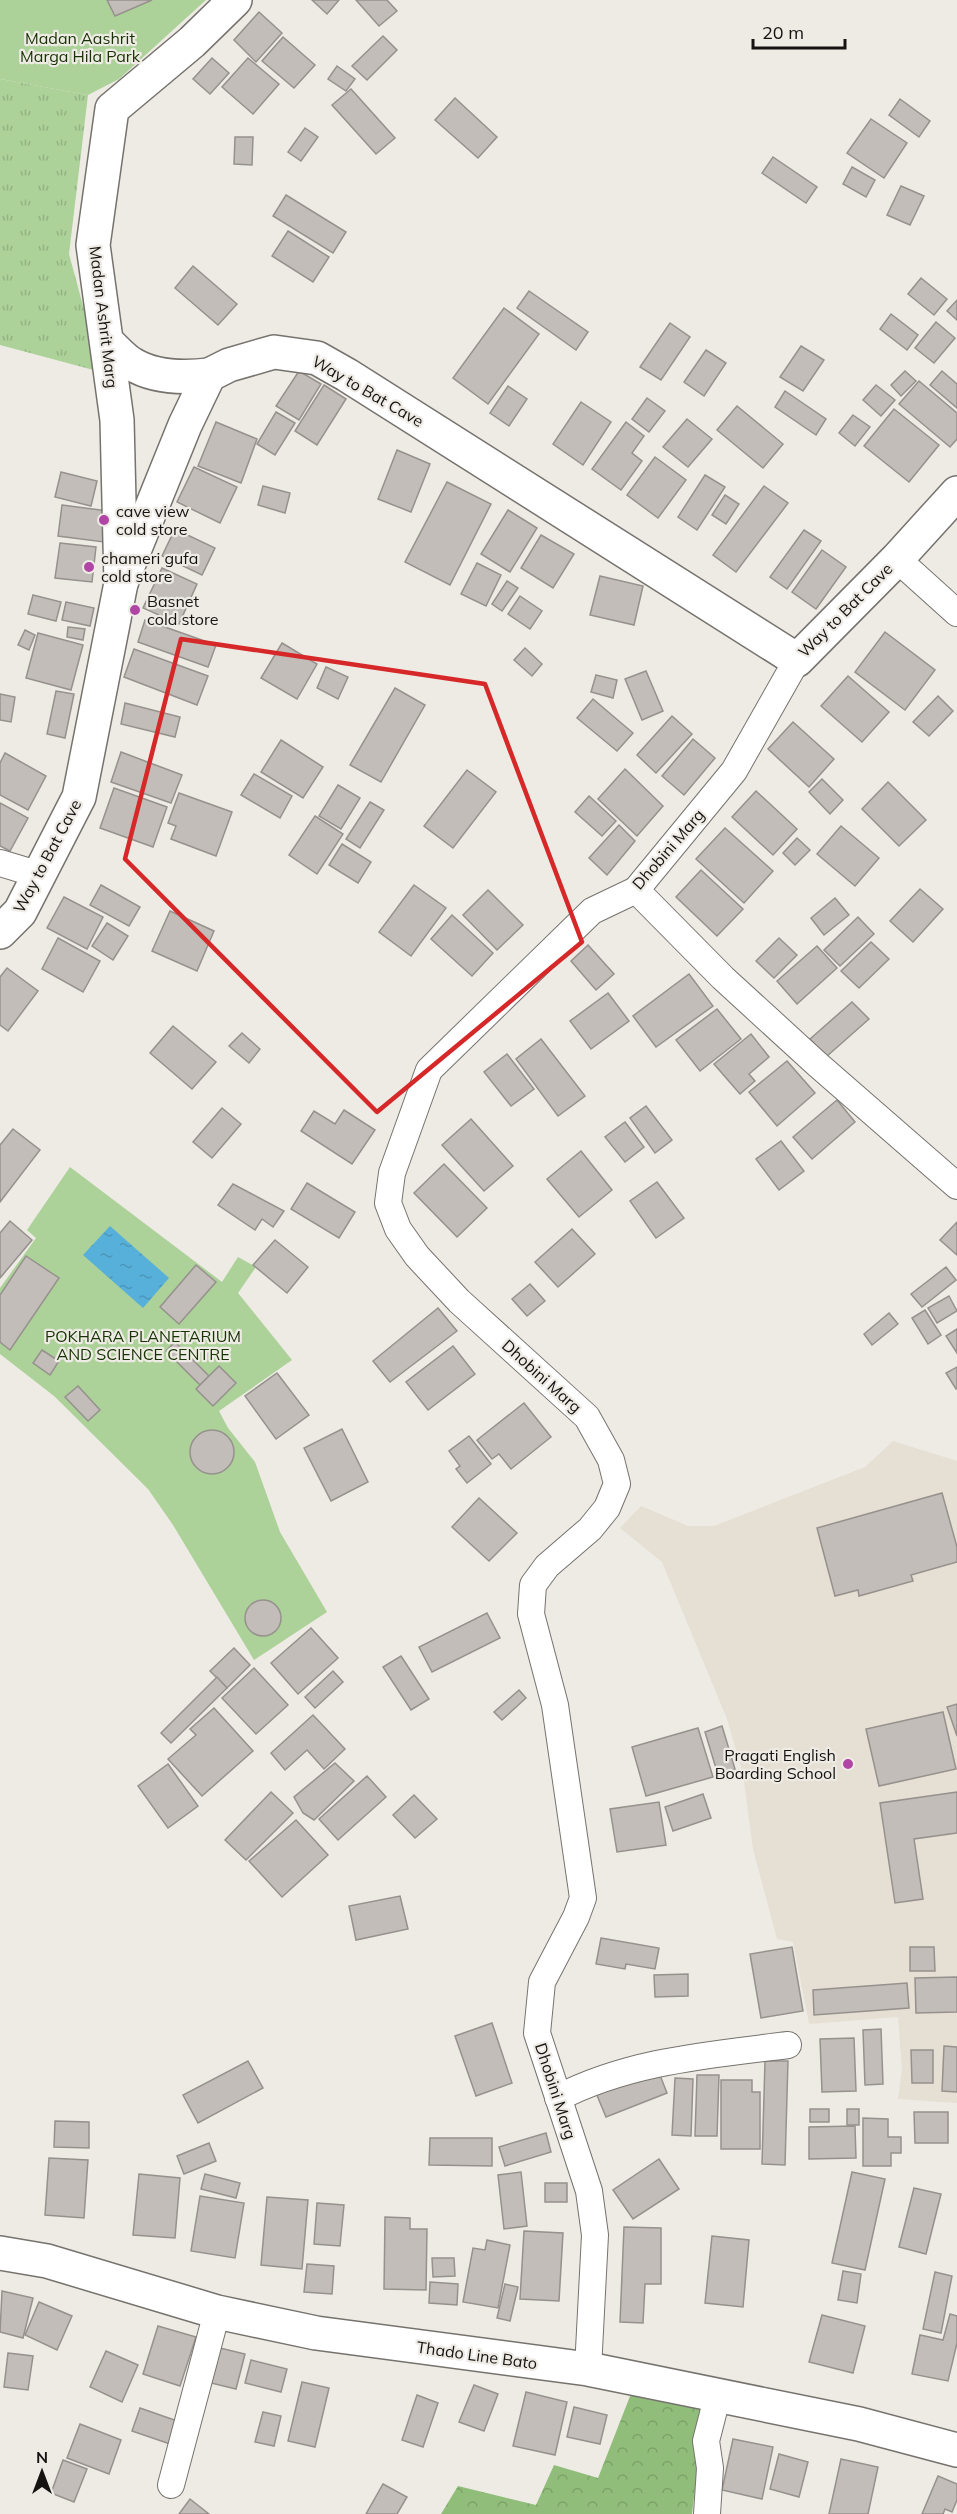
<svg xmlns="http://www.w3.org/2000/svg" width="957" height="2514" font-family="Mulish,sans-serif">
<style>
.built{fill:#e6dfd3}
.grass{fill:url(#grass-tufts)}
.forest{fill:url(#forest-crowns)}
.park{fill:#acd199}
.water{fill:url(#water-ripples)}
.building{fill:#c2bdb8;stroke:#96918d;stroke-width:1.5}
.lines{fill:none;stroke-linecap:round;stroke-linejoin:round}
.street-casing{stroke:#76736e;stroke-width:28}
.secondary-casing{stroke:#76736e;stroke-width:36}
.primary-casing{stroke:#76736e;stroke-width:36}
.street{stroke:#fff;stroke-width:26}
.secondary{stroke:#fff;stroke-width:33}
.primary{stroke:#fff;stroke-width:33}
.marked{fill:none;stroke:#d62828;stroke-width:4.5;stroke-linejoin:round}
.poi-dot{fill:#b145a5;stroke:#eeebe5;stroke-width:2}
.labels{text-anchor:middle;dominant-baseline:central;stroke-width:4.5;stroke-linejoin:round;paint-order:stroke}
.park-label{font-size:16px;fill:#173303;stroke:#eeebe5}
.street-label{font-size:16px;fill:#151312;stroke:#eeebe5}
.poi-label{font-size:16px;fill:#151312;stroke:#eeebe5;text-anchor:start}
</style>
<defs>
<pattern id="grass-tufts" width="24" height="20" patternUnits="userSpaceOnUse" patternTransform="scale(1.5)"><rect width="24" height="20" fill="#acd199"/><path d="M3 7l-1-3M5 7V3M7 7l1-3M15 17l-1-3M17 17v-4M19 17l1-3" fill="none" stroke="#93b383"/></pattern>
<pattern id="forest-crowns" width="20" height="18" patternUnits="userSpaceOnUse" patternTransform="scale(1.5)"><rect width="20" height="18" fill="#90bd79"/><path d="M2 6a3 3 0 1 1 6 0M12 15a3 3 0 1 1 6 0" fill="none" stroke="#7ba268"/></pattern>
<pattern id="water-ripples" width="26" height="14" patternUnits="userSpaceOnUse" patternTransform="scale(1.5)"><rect width="26" height="14" fill="#57b0da"/><path d="M2 4q2-2 4 0t4 0M15 11q2-2 4 0t4 0" fill="none" stroke="#4b96ba"/></pattern>
</defs>
<rect width="100%" height="100%" fill="#eeebe5"/>
<polygon class="built" points="893,1441 957,1461 957,2103 898,2099 902,2069 898,2017 809,2024 793,1942 777,1939 753,1849 743,1774 727,1719 662,1562 620,1528 641,1506 688,1526 714,1526 865,1467"/>
<polygon class="grass" points="0,79 88,95 69,254 101,372 0,345"/>
<polygon class="forest" points="634,2386 705,2402 692,2514 441,2514 458,2486 536,2505 554,2465 598,2478"/>
<g class="park">
<polygon points="0,0 206,0 119,79 88,95 0,79"/>
<polygon points="70,1167 222,1282 238,1257 256,1267 238,1293 292,1360 219,1411 228,1428 255,1462 280,1532 327,1612 254,1660 173,1525 148,1489 54,1396 0,1354 0,1288 36,1238 27,1230"/>
</g>
<polygon class="water" points="110,1226 169,1278 143,1308 83,1255"/>
<g class="building">
<polygon points="107,0 152,0 115,16"/>
<polygon points="312,0 339,0 327,14"/>
<polygon points="356,0 387,0 397,11 379,26"/>
<polygon points="259,12 282,33 256,62 234,40"/>
<polygon points="383,36 397,50 367,80 352,66"/>
<polygon points="283,37 315,65 294,88 262,61"/>
<polygon points="212,58 229,73 210,94 193,79"/>
<polygon points="248,58 279,84 253,114 222,87"/>
<polygon points="337,66 355,79 346,91 328,79"/>
<polygon points="351,89 395,138 376,154 332,105"/>
<polygon points="455,98 497,137 478,158 435,120"/>
<polygon points="900,99 930,121 919,137 889,115"/>
<polygon points="871,119 907,143 884,178 847,153"/>
<polygon points="305,128 318,137 301,161 288,152"/>
<polygon points="235,137 253,137 252,165 234,164"/>
<polygon points="773,157 817,187 806,203 762,173"/>
<polygon points="852,167 875,180 866,197 843,184"/>
<polygon points="901,186 924,196 910,225 887,215"/>
<polygon points="286,195 346,232 333,253 273,216"/>
<polygon points="288,231 329,257 313,282 272,256"/>
<polygon points="193,266 237,304 218,325 175,288"/>
<polygon points="921,278 947,299 934,315 908,294"/>
<polygon points="529,291 588,332 576,350 517,308"/>
<polygon points="957,300 957,320 947,311"/>
<polygon points="504,308 539,334 488,404 453,378"/>
<polygon points="891,314 918,335 907,350 880,329"/>
<polygon points="936,322 955,338 934,363 915,348"/>
<polygon points="670,323 690,337 661,380 640,367"/>
<polygon points="801,346 824,360 803,391 780,377"/>
<polygon points="706,350 726,363 704,396 684,382"/>
<polygon points="299,371 321,384 299,420 276,406"/>
<polygon points="905,371 916,381 901,396 891,385"/>
<polygon points="942,371 957,384 957,408 930,385"/>
<polygon points="919,381 957,413 957,439 950,447 899,404"/>
<polygon points="324,385 346,399 317,445 295,431"/>
<polygon points="876,385 895,400 881,416 863,400"/>
<polygon points="508,386 527,399 509,426 490,413"/>
<polygon points="785,391 826,419 816,435 775,407"/>
<polygon points="647,398 665,411 649,432 632,419"/>
<polygon points="581,402 611,422 583,465 553,444"/>
<polygon points="737,406 783,444 763,468 717,430"/>
<polygon points="894,409 939,445 909,482 864,446"/>
<polygon points="276,412 295,423 275,455 257,444"/>
<polygon points="853,415 870,427 855,446 839,433"/>
<polygon points="687,419 712,439 688,467 663,447"/>
<polygon points="216,422 257,439 241,483 198,466"/>
<polygon points="626,422 644,436 632,453 642,461 621,490 592,469"/>
<polygon points="397,450 430,464 411,512 378,499"/>
<polygon points="655,457 686,480 658,518 627,495"/>
<polygon points="194,467 237,487 220,523 177,502"/>
<polygon points="61,472 97,481 91,506 55,497"/>
<polygon points="705,475 725,487 697,530 678,517"/>
<polygon points="447,482 491,504 450,585 405,562"/>
<polygon points="263,486 290,493 285,513 258,505"/>
<polygon points="764,486 788,503 736,572 713,555"/>
<polygon points="725,495 739,504 726,524 712,515"/>
<polygon points="62,505 108,511 104,542 58,536"/>
<polygon points="508,510 537,528 510,572 481,554"/>
<polygon points="175,529 215,548 202,575 162,556"/>
<polygon points="804,530 821,541 787,589 770,577"/>
<polygon points="541,535 574,554 553,588 521,568"/>
<polygon points="60,543 96,547 92,582 55,578"/>
<polygon points="822,550 846,567 816,609 792,592"/>
<polygon points="477,563 501,575 486,606 461,594"/>
<polygon points="162,568 197,584 179,624 143,608"/>
<polygon points="600,576 643,586 634,625 590,615"/>
<polygon points="507,581 518,588 502,611 492,604"/>
<polygon points="33,595 61,602 56,621 28,614"/>
<polygon points="520,596 542,611 530,629 508,614"/>
<polygon points="66,602 94,608 90,626 62,620"/>
<polygon points="145,620 216,645 208,667 138,642"/>
<polygon points="68,627 85,629 83,640 67,637"/>
<polygon points="25,630 35,635 29,650 18,645"/>
<polygon points="885,632 935,670 905,710 855,672"/>
<polygon points="38,633 83,645 71,690 26,678"/>
<polygon points="282,643 317,664 297,699 261,678"/>
<polygon points="525,648 542,664 532,676 514,660"/>
<polygon points="134,649 208,676 197,705 124,677"/>
<polygon points="326,667 348,677 338,699 317,688"/>
<polygon points="646,671 663,711 642,720 625,679"/>
<polygon points="596,675 617,680 613,698 591,692"/>
<polygon points="848,676 889,712 862,742 821,706"/>
<polygon points="395,688 425,705 381,782 350,765"/>
<polygon points="56,691 74,694 65,738 47,734"/>
<polygon points="0,694 15,697 11,722 0,720"/>
<polygon points="938,696 953,711 929,736 913,722"/>
<polygon points="593,699 633,733 617,751 577,718"/>
<polygon points="125,703 180,717 175,737 121,724"/>
<polygon points="672,716 692,734 656,773 637,755"/>
<polygon points="793,722 834,759 809,787 768,749"/>
<polygon points="693,739 715,758 684,795 662,776"/>
<polygon points="281,740 323,767 303,798 261,772"/>
<polygon points="121,752 182,775 171,803 111,782"/>
<polygon points="5,753 46,776 28,810 0,795 0,763"/>
<polygon points="625,769 663,806 637,836 598,799"/>
<polygon points="467,770 496,792 453,848 424,826"/>
<polygon points="254,774 292,796 280,818 241,795"/>
<polygon points="822,779 843,800 830,814 809,792"/>
<polygon points="888,782 926,820 899,846 862,809"/>
<polygon points="338,785 360,798 341,829 319,816"/>
<polygon points="114,788 167,807 153,847 100,828"/>
<polygon points="756,791 797,829 773,855 732,817"/>
<polygon points="179,793 232,812 216,856 171,839 176,826 168,823"/>
<polygon points="589,796 616,821 602,836 575,812"/>
<polygon points="370,802 384,810 360,848 346,839"/>
<polygon points="0,803 28,818 10,851 0,846"/>
<polygon points="315,816 343,834 317,874 289,855"/>
<polygon points="619,825 635,841 607,875 589,858"/>
<polygon points="841,826 879,858 855,886 817,854"/>
<polygon points="725,828 773,871 744,903 696,859"/>
<polygon points="797,838 810,850 795,865 783,853"/>
<polygon points="342,844 371,862 358,883 329,865"/>
<polygon points="701,870 743,909 717,936 676,897"/>
<polygon points="101,885 140,907 129,926 90,905"/>
<polygon points="414,885 446,908 411,956 379,932"/>
<polygon points="920,889 943,909 913,942 890,921"/>
<polygon points="488,890 523,925 497,950 463,915"/>
<polygon points="64,897 103,917 87,949 47,928"/>
<polygon points="835,898 849,915 824,935 811,918"/>
<polygon points="170,911 214,931 197,971 152,951"/>
<polygon points="452,915 493,953 472,976 431,939"/>
<polygon points="858,917 874,934 840,966 824,950"/>
<polygon points="107,923 128,936 113,960 92,946"/>
<polygon points="58,938 100,961 83,992 42,969"/>
<polygon points="779,938 797,955 774,978 756,961"/>
<polygon points="871,942 889,959 859,988 841,971"/>
<polygon points="588,945 614,974 596,990 571,961"/>
<polygon points="817,946 837,968 797,1004 777,981"/>
<polygon points="7,968 38,991 8,1031 0,1025 0,977"/>
<polygon points="689,974 713,1006 656,1047 633,1016"/>
<polygon points="608,993 629,1021 591,1049 570,1021"/>
<polygon points="852,1002 869,1019 826,1057 810,1039"/>
<polygon points="717,1009 741,1039 700,1071 676,1040"/>
<polygon points="173,1026 216,1062 192,1089 150,1053"/>
<polygon points="242,1033 260,1049 249,1063 229,1046"/>
<polygon points="751,1034 769,1057 749,1074 755,1081 740,1094 714,1064"/>
<polygon points="541,1039 585,1096 558,1116 516,1059"/>
<polygon points="507,1054 534,1089 511,1106 484,1072"/>
<polygon points="787,1061 815,1093 777,1126 749,1092"/>
<polygon points="837,1100 855,1122 812,1159 793,1137"/>
<polygon points="646,1106 672,1140 655,1153 630,1118"/>
<polygon points="222,1108 241,1124 212,1158 193,1142"/>
<polygon points="344,1110 375,1130 352,1164 301,1131 314,1111 335,1124"/>
<polygon points="471,1119 513,1166 484,1191 442,1145"/>
<polygon points="625,1122 644,1147 625,1162 605,1137"/>
<polygon points="13,1129 40,1150 0,1202 0,1145"/>
<polygon points="781,1141 804,1171 779,1190 756,1159"/>
<polygon points="581,1151 612,1190 579,1217 547,1179"/>
<polygon points="444,1164 487,1208 457,1237 414,1193"/>
<polygon points="657,1182 684,1218 656,1238 630,1201"/>
<polygon points="307,1183 355,1212 339,1238 291,1209"/>
<polygon points="233,1184 284,1211 273,1227 262,1219 255,1230 218,1205"/>
<polygon points="10,1221 32,1240 0,1278 0,1233"/>
<polygon points="957,1222 957,1255 940,1240"/>
<polygon points="572,1229 595,1254 558,1287 535,1262"/>
<polygon points="275,1240 308,1267 287,1293 253,1265"/>
<polygon points="26,1256 59,1278 10,1350 0,1342 0,1295"/>
<polygon points="196,1265 216,1282 179,1324 160,1307"/>
<polygon points="946,1267 956,1280 922,1307 911,1294"/>
<polygon points="530,1284 545,1301 527,1316 512,1299"/>
<polygon points="949,1296 957,1311 937,1323 928,1308"/>
<polygon points="438,1308 457,1331 390,1382 373,1361"/>
<polygon points="925,1310 941,1335 928,1344 912,1318"/>
<polygon points="889,1313 898,1324 872,1345 864,1334"/>
<polygon points="957,1329 957,1353 946,1336"/>
<polygon points="175,1342 209,1376 200,1385 166,1351"/>
<polygon points="453,1346 475,1374 428,1410 406,1382"/>
<polygon points="42,1350 59,1361 50,1375 33,1363"/>
<polygon points="219,1366 236,1383 213,1406 196,1389"/>
<polygon points="957,1367 957,1389 956,1389 946,1373"/>
<polygon points="277,1373 309,1415 276,1439 245,1396"/>
<polygon points="78,1386 100,1410 88,1421 65,1397"/>
<polygon points="524,1403 551,1437 511,1469 499,1454 492,1459 477,1440"/>
<polygon points="342,1429 368,1482 331,1501 304,1448"/>
<circle cx="212" cy="1452" r="22"/>
<polygon points="469,1436 491,1464 467,1483 456,1469 460,1466 449,1451"/>
<polygon points="942,1493 957,1547 957,1562 911,1575 913,1581 859,1596 858,1590 835,1596 817,1528"/>
<polygon points="479,1498 517,1533 489,1561 452,1527"/>
<circle cx="263" cy="1618" r="18"/>
<polygon points="487,1613 500,1638 432,1672 419,1647"/>
<polygon points="311,1628 338,1658 298,1694 271,1663"/>
<polygon points="234,1648 250,1665 227,1688 210,1671"/>
<polygon points="401,1656 429,1699 411,1710 383,1667"/>
<polygon points="254,1668 288,1705 256,1734 222,1698"/>
<polygon points="333,1671 343,1682 315,1708 305,1697"/>
<polygon points="217,1677 227,1688 171,1743 161,1733"/>
<polygon points="519,1690 526,1698 502,1720 494,1712"/>
<polygon points="957,1704 957,1736 947,1707"/>
<polygon points="214,1708 253,1751 202,1796 168,1759 196,1735 190,1729"/>
<polygon points="943,1712 956,1769 879,1786 866,1729"/>
<polygon points="313,1715 345,1749 324,1769 307,1750 285,1770 271,1753"/>
<polygon points="722,1726 735,1769 718,1775 705,1732"/>
<polygon points="698,1728 713,1777 646,1796 632,1747"/>
<polygon points="335,1763 354,1781 314,1820 303,1813 294,1797"/>
<polygon points="168,1764 198,1806 168,1828 138,1786"/>
<polygon points="367,1776 386,1797 338,1840 319,1819"/>
<polygon points="271,1792 293,1813 246,1860 225,1840"/>
<polygon points="957,1792 957,1833 914,1839 923,1899 895,1903 880,1803"/>
<polygon points="703,1794 711,1818 673,1831 665,1807"/>
<polygon points="414,1795 437,1819 415,1838 393,1815"/>
<polygon points="659,1802 666,1845 617,1852 610,1809"/>
<polygon points="296,1820 328,1855 282,1897 249,1861"/>
<polygon points="400,1896 408,1929 356,1940 349,1906"/>
<polygon points="601,1938 659,1948 655,1969 626,1964 625,1969 596,1964"/>
<polygon points="792,1947 803,2011 761,2018 750,1954"/>
<polygon points="910,1947 934,1947 935,1971 910,1971"/>
<polygon points="688,1974 688,1996 655,1997 654,1975"/>
<polygon points="957,1977 957,2012 916,2013 915,1978"/>
<polygon points="907,1983 909,2008 814,2015 813,1990"/>
<polygon points="492,2023 512,2083 476,2096 455,2036"/>
<polygon points="881,2029 883,2084 865,2085 863,2030"/>
<polygon points="854,2038 856,2091 822,2092 820,2039"/>
<polygon points="944,2046 957,2047 957,2092 942,2091"/>
<polygon points="911,2050 933,2050 933,2083 912,2083"/>
<polygon points="248,2061 263,2088 198,2123 183,2095"/>
<polygon points="765,2061 788,2061 785,2165 762,2164"/>
<polygon points="658,2070 667,2093 606,2117 596,2093"/>
<polygon points="697,2075 719,2075 717,2136 695,2136"/>
<polygon points="675,2078 693,2079 691,2136 672,2135"/>
<polygon points="721,2080 752,2080 752,2092 760,2092 760,2149 721,2149"/>
<rect x="810" y="2109" width="19" height="13"/>
<rect x="847" y="2109" width="12" height="16"/>
<polygon points="914,2112 948,2112 948,2143 915,2143"/>
<polygon points="863,2118 888,2119 888,2137 901,2137 901,2153 891,2153 891,2166 863,2166"/>
<polygon points="55,2121 89,2122 89,2148 54,2147"/>
<polygon points="855,2126 856,2158 809,2159 809,2127"/>
<polygon points="546,2133 551,2152 505,2166 499,2147"/>
<polygon points="430,2138 492,2138 492,2166 429,2165"/>
<polygon points="209,2143 216,2161 184,2174 177,2156"/>
<polygon points="49,2158 88,2160 84,2218 45,2215"/>
<polygon points="659,2159 679,2189 633,2219 613,2190"/>
<polygon points="521,2172 527,2226 504,2229 498,2175"/>
<polygon points="852,2172 885,2179 865,2270 832,2263"/>
<polygon points="139,2174 180,2178 175,2238 133,2235"/>
<polygon points="205,2174 240,2183 236,2198 201,2189"/>
<rect x="545" y="2183" width="22" height="19"/>
<polygon points="914,2188 941,2194 926,2254 899,2247"/>
<polygon points="200,2196 244,2203 235,2258 191,2251"/>
<polygon points="267,2197 308,2200 302,2269 261,2265"/>
<polygon points="317,2203 344,2205 340,2246 314,2244"/>
<polygon points="385,2217 410,2218 410,2229 427,2229 426,2290 384,2289"/>
<polygon points="624,2227 661,2228 661,2284 645,2284 643,2323 620,2322"/>
<polygon points="524,2231 563,2233 559,2301 520,2299"/>
<polygon points="712,2236 749,2240 743,2307 705,2303"/>
<polygon points="487,2240 510,2245 498,2308 463,2302 473,2248 485,2250"/>
<polygon points="432,2258 454,2258 455,2276 433,2277"/>
<polygon points="307,2264 334,2266 332,2294 304,2292"/>
<polygon points="843,2271 861,2274 857,2303 838,2300"/>
<polygon points="935,2272 952,2276 941,2333 923,2329"/>
<polygon points="430,2282 458,2284 457,2305 429,2303"/>
<polygon points="505,2284 518,2287 510,2321 497,2318"/>
<polygon points="2,2291 33,2298 23,2338 0,2332"/>
<polygon points="39,2302 72,2316 57,2350 25,2335"/>
<polygon points="950,2314 957,2316 957,2343 948,2381 912,2374 920,2335 943,2340"/>
<polygon points="822,2315 865,2326 853,2373 809,2362"/>
<polygon points="158,2326 196,2337 180,2386 143,2374"/>
<polygon points="216,2347 245,2354 236,2389 207,2382"/>
<polygon points="106,2351 138,2365 122,2402 90,2387"/>
<polygon points="8,2353 33,2356 28,2390 4,2387"/>
<polygon points="251,2360 287,2369 281,2392 245,2383"/>
<polygon points="302,2382 329,2388 315,2447 288,2441"/>
<polygon points="474,2385 498,2394 484,2431 459,2422"/>
<polygon points="526,2392 567,2402 555,2455 513,2446"/>
<polygon points="417,2395 438,2403 423,2447 402,2440"/>
<polygon points="574,2407 607,2415 600,2444 567,2437"/>
<polygon points="140,2408 183,2423 176,2446 132,2431"/>
<polygon points="263,2412 281,2416 274,2446 255,2442"/>
<polygon points="80,2424 121,2440 109,2474 67,2458"/>
<polygon points="733,2439 773,2447 762,2499 722,2490"/>
<polygon points="779,2454 808,2462 799,2497 770,2489"/>
<polygon points="841,2459 878,2467 868,2514 829,2514"/>
<polygon points="63,2460 87,2469 74,2502 51,2493"/>
<polygon points="938,2476 957,2484 957,2500 952,2512 945,2509 943,2514 922,2514"/>
<polygon points="383,2484 407,2497 397,2514 366,2514"/>
<polygon points="190,2499 209,2514 179,2514"/>
</g>
<g class="lines">
<defs>
<g id="street">
<polyline points="897,559 957,613"/>
<polyline points="0,863 40,875"/>
<polyline points="636,890 723,978 817,1064 957,1186"/>
<path d="M558,2098C629,2061 709,2055 788,2045"/>
<polyline points="588,2369 595,2235 589,2191 537,2033 542,1982 576,1917 583,1898 555,1705 531,1614 533,1585 547,1566 590,1529 607,1508 617,1484 611,1460 587,1417 459,1301 417,1256 398,1229 388,1203 392,1173 429,1070 592,911 636,890 734,771 797,660"/>
<polyline points="171,2485 217,2312"/>
<polyline points="707,2514 710,2468 706,2441 718,2394"/>
</g>
<g id="secondary">
<path d="M107,342C115,349 123,359 132,364C155,378 184,378 209,375"/>
<polyline points="121,583 185,425 209,375 229,365 274,352 317,358 347,375 797,660 897,559 957,493"/>
<polyline points="0,2253 47,2261 217,2312 316,2333 588,2369 859,2424 957,2450"/>
</g>
<polyline id="primary" points="0,932 20,912 79,797 121,583 117,420 93,245 112,109 192,42 235,0"/>
</defs>
<use href="#street" class="street-casing"/>
<use href="#secondary" class="secondary-casing"/>
<use href="#primary" class="primary-casing"/>
<use href="#street" class="street"/>
<use href="#secondary" class="secondary"/>
<use href="#primary" class="primary"/>
</g>
<path class="marked" d="M181,639L485,684L582,942L377,1112L125,859Z"/>
<g class="poi-dot">
<circle cx="104" cy="520" r="6"/>
<circle cx="89" cy="567" r="6"/>
<circle cx="135" cy="610" r="6"/>
<circle cx="848" cy="1764" r="6"/>
</g>
<g class="labels">
<g class="park-label">
<text x="80" y="38">Madan Aashrit<tspan x="80" dy="18">Marga Hila Park</tspan></text>
<text x="143" y="1336">POKHARA PLANETARIUM<tspan x="143" dy="18">AND SCIENCE CENTRE</tspan></text>
</g>
<g class="street-label">
<text transform="translate(104 317) rotate(83)">Madan Ashrit Marg</text>
<text transform="translate(368 391) rotate(30)">Way to Bat Cave</text>
<text transform="translate(845 610) rotate(-45)">Way to Bat Cave</text>
<text transform="translate(668 849) rotate(-49)">Dhobini Marg</text>
<text transform="translate(47 856) rotate(-62)">Way to Bat Cave</text>
<text transform="translate(542 1376) rotate(42)">Dhobini Marg</text>
<text transform="translate(556 2091) rotate(72)">Dhobini Marg</text>
<text transform="translate(477 2355) rotate(8)">Thado Line Bato</text>
</g>
<g class="poi-label">
<text x="116" y="511">cave view<tspan x="116" dy="18">cold store</tspan></text>
<text x="101" y="558">chameri gufa<tspan x="101" dy="18">cold store</tspan></text>
<text x="147" y="601">Basnet<tspan x="147" dy="18">cold store</tspan></text>
<text x="836" y="1755" text-anchor="end">Pragati English<tspan x="836" dy="18">Boarding School</tspan></text>
</g>
</g>
<g transform="translate(42 2472)" stroke="#eeebe5" stroke-width="4.5" paint-order="stroke">
<path d="M0-4.5L10 22L0 15L-10 22Z" fill="#151312"/>
<text y="-9" font-size="16" font-weight="bold" text-anchor="middle" fill="#151312">N</text>
</g>
<path d="M753 39v9h92v-9" fill="none" stroke="#151312" stroke-width="3"/>
<text x="762" y="39" font-size="18" fill="#151312" stroke="#eeebe5" stroke-width="4.5" paint-order="stroke">20 m</text>
</svg>
